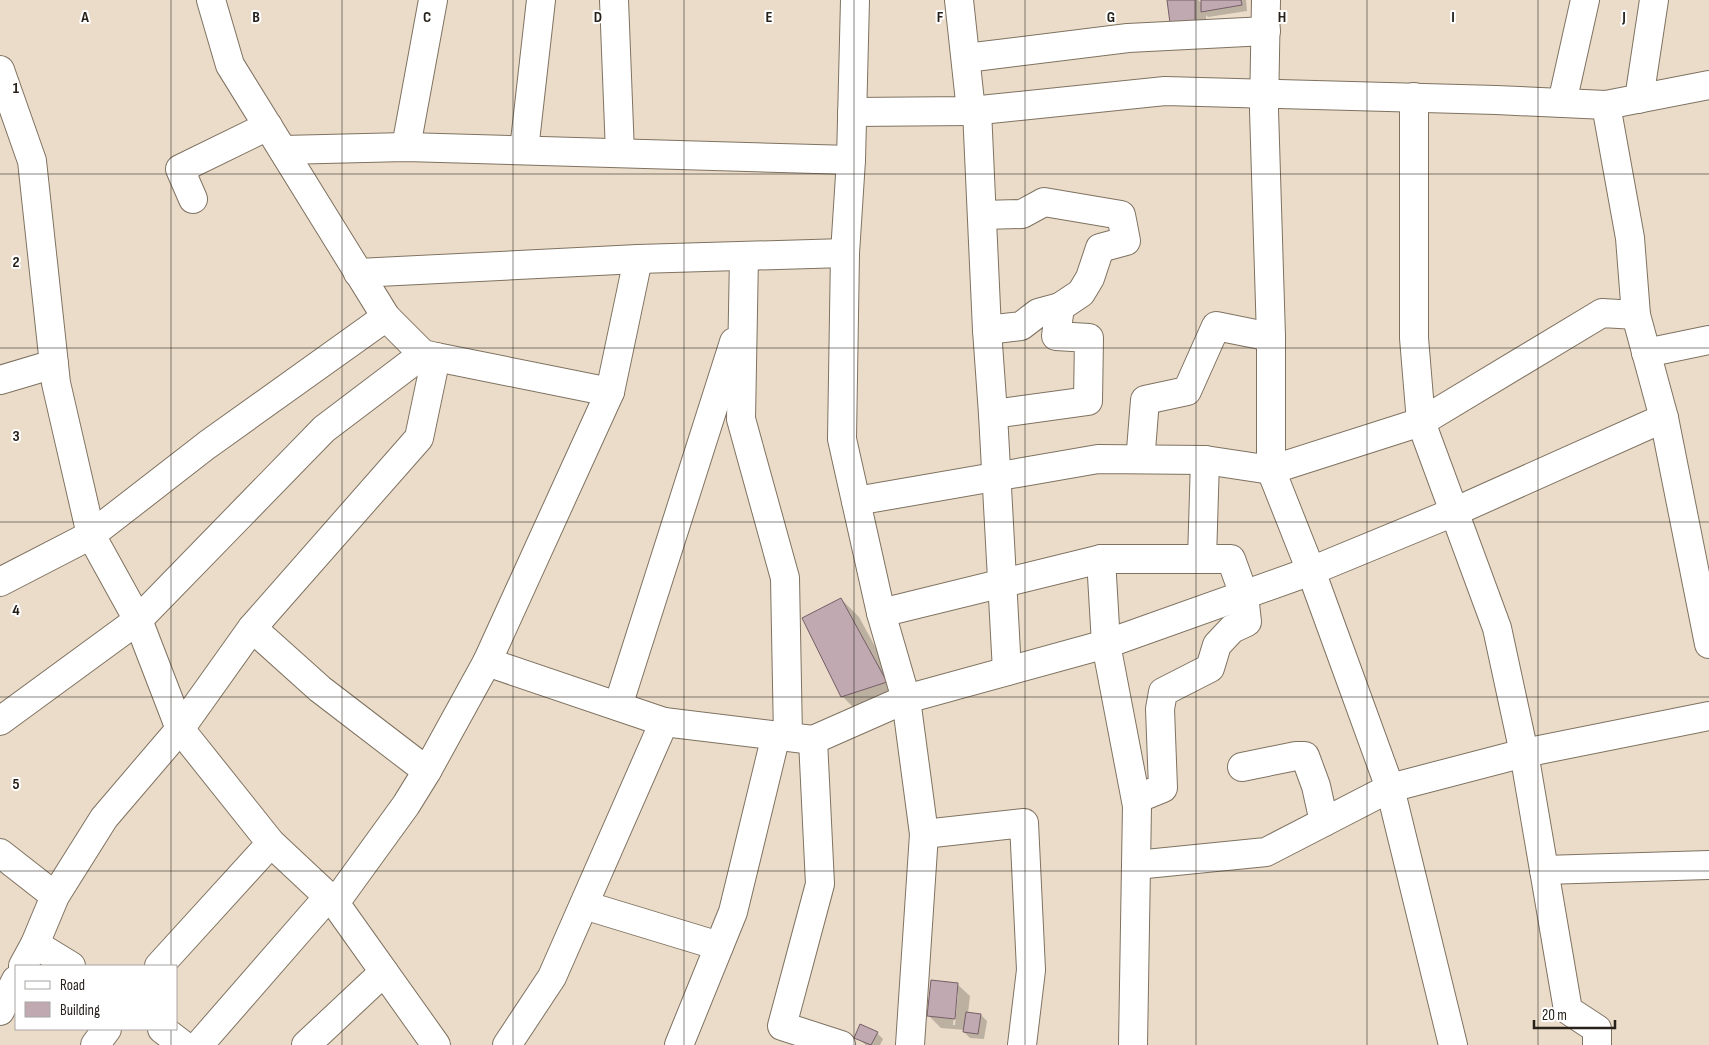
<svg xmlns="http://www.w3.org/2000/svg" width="1709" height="1045" font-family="'Sofia Sans Condensed',sans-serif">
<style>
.shadow{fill:#0003;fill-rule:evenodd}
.building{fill:#c1a9b1;stroke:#755f67}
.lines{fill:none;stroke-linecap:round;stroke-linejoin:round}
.street-casing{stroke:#7f7261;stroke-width:30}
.street{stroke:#fff;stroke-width:28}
.grid{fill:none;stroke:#27211a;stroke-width:1;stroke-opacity:0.55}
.grid-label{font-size:16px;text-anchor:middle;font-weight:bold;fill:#27211a;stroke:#fff;stroke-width:4;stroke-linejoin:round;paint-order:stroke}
</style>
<rect width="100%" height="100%" fill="#ebdcc9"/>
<g class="shadow">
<polygon points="1168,0 1198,0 1203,4 1203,0 1246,0 1247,11 1208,17 1206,15 1207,41"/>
<polygon points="841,599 859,617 904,700 860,714 842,696"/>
<path d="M957,984L970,996L968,1013L981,1015L987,1021L984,1039L970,1038L964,1032L965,1030L941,1028L929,1016ZM956,993H958L955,1025H953Z"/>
<polygon points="877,1033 883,1039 880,1045 866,1045 856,1037"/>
</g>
<g class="building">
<polygon points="1167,0 1195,0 1195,30 1171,31"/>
<polygon points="1201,0 1241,0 1242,5 1201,12"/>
<polygon points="841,598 887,682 841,697 802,618"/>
<polygon points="931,980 958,983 955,1019 927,1016"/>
<polygon points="966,1012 981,1014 978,1034 963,1032"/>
<polygon points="860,1024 878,1032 871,1045 854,1038"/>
</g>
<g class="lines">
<defs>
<g id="street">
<polyline points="614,0 620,153"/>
<polyline points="855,0 851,160 845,253 842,439 881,613 906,699 924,834 910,1045"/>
<polyline points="959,0 971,111"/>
<polyline points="1266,0 1264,110 1271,337 1271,470 1311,571 1390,788 1453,1045"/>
<polyline points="966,58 1128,38 1266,31"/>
<polyline points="0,70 32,161 56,383 91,535 138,620 180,729 271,843 335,903 436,1045"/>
<polyline points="1414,97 1414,338 1421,422 1497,628 1524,753 1568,1010 1597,1029 1597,1045"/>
<polyline points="1639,99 1654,0"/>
<polyline points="1562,103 1585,0"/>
<polyline points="1606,105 1630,238 1636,315 1664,418 1709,644"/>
<polyline points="977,110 987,330 993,414 1007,671"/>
<polyline points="852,112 971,111 1165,91 1496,100 1606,105 1709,85"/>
<polyline points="406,147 433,0"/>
<polyline points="283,150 406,147 851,160"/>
<polyline points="524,150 541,0"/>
<polyline points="193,199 180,169 268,126"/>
<polyline points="982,215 1022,214 1044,202 1121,215 1126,241 1100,248 1090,278 1081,293 1060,307"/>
<polyline points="744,256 741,419 785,578 788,737"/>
<polyline points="358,273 638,259 845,253"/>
<polyline points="987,330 1021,326 1038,313 1060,307 1056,336 1089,338 1088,401 993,414"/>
<polyline points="1646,353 1709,340"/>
<polyline points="436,357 610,392"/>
<polyline points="0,380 54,364"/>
<polyline points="1138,459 1141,450 1145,400 1187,391 1216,326 1271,337"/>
<polyline points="856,501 1098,459 1205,460 1271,470 1421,422 1602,313 1636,315"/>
<polyline points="1101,559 1106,644 1137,806 1133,1045"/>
<polyline points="1202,559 1205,460"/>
<polyline points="0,582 91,535 207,445 386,317"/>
<polyline points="881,613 1101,559 1231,559 1244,595 1247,622 1232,629 1217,645 1210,668 1163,692 1160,709 1163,788 1136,799"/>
<polyline points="252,628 320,689 427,771"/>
<polyline points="487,662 664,722 813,740 906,699 1106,644 1311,571 1454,512 1664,418"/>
<polyline points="618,706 734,342"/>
<polyline points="0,721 138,620 324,429 423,354"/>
<polyline points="813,740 820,884 782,1026 841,1045"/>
<polyline points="1242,767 1296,756 1305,756 1316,786 1324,822"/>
<polyline points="924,834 1024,823 1031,970 1022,1045"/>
<polyline points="0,853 55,896"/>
<polyline points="1136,865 1266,852 1390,788 1524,753 1709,716"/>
<polyline points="1544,870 1709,865"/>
<polyline points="335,903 406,805 427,771 487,662 610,392 638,259"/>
<polyline points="584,905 719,946"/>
<polyline points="35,944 71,966"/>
<polyline points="23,966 35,944 55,896 104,818 180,729 252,628 419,438 436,357 423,354 386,317 230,65 211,0"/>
<polyline points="159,966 271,843"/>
<polyline points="0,1011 16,980"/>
<polyline points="162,1029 183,1045"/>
<polyline points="95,1045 107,1029"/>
<polyline points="199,1045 328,897"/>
<polyline points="306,1045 384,972"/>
<polyline points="507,1045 552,977 664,722"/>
<polyline points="679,1045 733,912 776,735"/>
</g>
</defs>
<use href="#street" class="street-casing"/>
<use href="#street" class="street"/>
</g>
<path class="grid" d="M171,0V966M342,0V1045M513,0V1045M684,0V1045M854,0V1045M1025,0V1045M1196,0V1045M1367,0V1045M1538,0V1045M0,174H1709M0,348H1709M0,522H1709M0,697H1709M0,871H1709M171,1029V1045"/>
<g class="grid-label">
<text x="85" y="22">A</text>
<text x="256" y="22">B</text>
<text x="427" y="22">C</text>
<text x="598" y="22">D</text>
<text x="769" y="22">E</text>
<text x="940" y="22">F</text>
<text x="1111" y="22">G</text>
<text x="1282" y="22">H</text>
<text x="1453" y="22">I</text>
<text x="1624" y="22">J</text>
<text x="16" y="93">1</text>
<text x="16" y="267">2</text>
<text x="16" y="441">3</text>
<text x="16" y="615">4</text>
<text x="16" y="789">5</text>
</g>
<rect x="15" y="965" width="162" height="65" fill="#ffffff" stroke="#a9a6a3"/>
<rect x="25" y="981" width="25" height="8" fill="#ffffff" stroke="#a9a6a3"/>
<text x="60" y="990" font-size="15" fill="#27211a">Road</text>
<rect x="25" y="1002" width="25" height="15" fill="#c1a9b1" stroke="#a9a6a3"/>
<text x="60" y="1015" font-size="15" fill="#27211a">Building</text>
<path d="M1534 1020v8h81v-8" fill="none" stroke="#27211a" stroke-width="2.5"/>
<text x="1542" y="1020" font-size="15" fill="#27211a" stroke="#ffffff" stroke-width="4" paint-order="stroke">20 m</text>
</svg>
